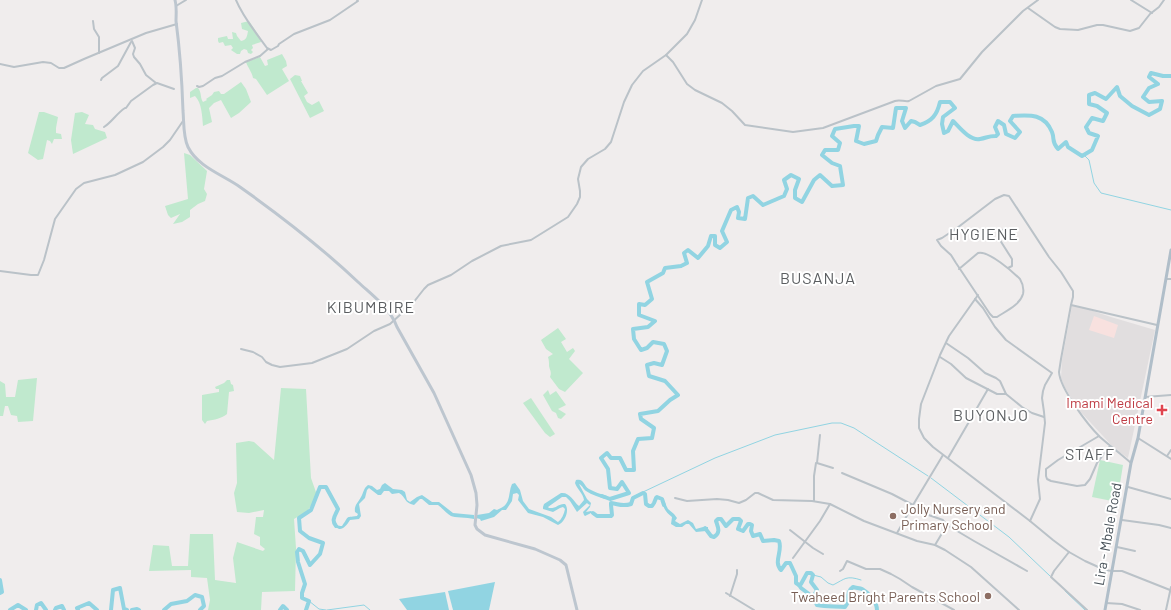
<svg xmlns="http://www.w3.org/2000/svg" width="1171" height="610" font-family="Barlow,sans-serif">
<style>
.education{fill:#e1dedf}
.medical{fill:#f8e1df}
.green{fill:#c0e9ce}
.water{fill:#91d4e2}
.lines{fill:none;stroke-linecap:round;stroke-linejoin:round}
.stream{stroke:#91d4e2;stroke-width:1}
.river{stroke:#91d4e2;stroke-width:4}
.street{stroke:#bac2c8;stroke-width:2}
.secondary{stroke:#bdc6cf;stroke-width:3}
.primary{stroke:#b0bec9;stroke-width:3}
.health-dot{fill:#e0444e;stroke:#fff;stroke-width:1.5}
.education-dot{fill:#8d6e63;stroke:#fff;stroke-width:1.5}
.labels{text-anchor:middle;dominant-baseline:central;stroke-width:4;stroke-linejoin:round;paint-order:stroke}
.health-label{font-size:14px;fill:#be3a42;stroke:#fff;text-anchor:end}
.education-label{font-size:14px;fill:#785e54;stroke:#fff;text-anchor:start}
.street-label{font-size:14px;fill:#475158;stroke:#fff}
.quarter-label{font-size:16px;letter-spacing:1px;fill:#5b5e61;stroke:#fff}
</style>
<rect width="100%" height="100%" fill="#f0eded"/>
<polygon class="education" points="1072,306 1081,307 1111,317 1155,330 1128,458 1115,449 1078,409 1064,386 1061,378 1062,360"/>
<polygon class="medical" points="1094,316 1118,325 1114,338 1089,330"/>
<g class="green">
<path d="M249,21L260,37L261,42L252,45L253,48L251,50L253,52L251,54L248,53L247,50L244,49L241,51L240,54H237L231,50L233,48L231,45L225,46L223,42L219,43L218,41V38L227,36L228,39H233L232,32L236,33L237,36L241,41C247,40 247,36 248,31L242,29L241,23Z"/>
<path d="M282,54L286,61L287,66L282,69L289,81L267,95L256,79L253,78C252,72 248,68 246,62L260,57L265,66L268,65L267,60Z"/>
<polygon points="295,75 300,76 302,81 301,81 308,93 304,96 307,102 312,105 319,101 324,111 310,118 290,79"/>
<path d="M241,82L246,89L251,102L239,113L231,118L221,100L214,103L209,108L212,122L203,126C202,116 202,103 195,96L190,98V92L196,88H198C202,93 200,98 203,102L207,100L206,99L212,95L214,92L219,91L221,94H224Z"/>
<polygon points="39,112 44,112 58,117 56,128 56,133 61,134 62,139 54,139 52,144 50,141 47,140 43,159 38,160 28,153"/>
<polygon points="82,112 89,115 85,124 93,125 95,129 105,132 107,138 73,154 71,140 75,113"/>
<polygon points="184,153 190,155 207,171 204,189 207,194 205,201 198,204 190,210 190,217 182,222 173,224 180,214 171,218 168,215 165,206 188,199"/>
<path d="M558,328L566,339L561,342L567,352L573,348L575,351L569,359L583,373L565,392L559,389L550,377C552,372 550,371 549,366C549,363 549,360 548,357L553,354L546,349L541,340Z"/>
<polygon points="37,378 33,421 18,422 17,416 11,415 8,406 5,406 3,416 0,416 0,381 5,384 6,397 15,397 18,380"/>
<path d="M227,380H230L231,384L233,385L234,391L229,392L227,414C222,418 214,420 207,421L205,424L202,420V395L219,392V389H216L215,387L224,383Z"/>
<path d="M281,388L306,389L311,478L317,495C309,510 309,511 294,519L296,548L295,591L262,592L261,610H208L210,600L207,578L191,577V570L149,571L153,545L169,546L172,566H188L190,534H213L215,580L236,583L233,558L237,542L263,551L265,549L260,545V537L254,534L256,517H263L264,510L249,513L237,512L234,493L237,483L236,443L249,441L254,442L274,460Z"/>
<polygon points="548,390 550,395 556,391 566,405 558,409 566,414 561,419 558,418 556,413 552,411 543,395"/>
<polygon points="531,398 555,434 550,437 545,433 523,403"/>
<polygon points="1100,460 1123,465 1117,502 1092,497"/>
</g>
<g class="water">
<path d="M576,480C584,478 583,485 589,489C594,492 601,494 607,496L605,499C599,497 592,495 586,491C583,489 583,486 579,484L587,499L591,503L590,507L586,512L591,511L597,516L593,515L591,513L585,516L584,515L583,512L590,505L588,504L587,503L577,512L570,501L566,497H562L548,507L549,508C556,509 559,503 565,504C570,510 565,522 558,525L543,517L528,513L518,500L519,495L517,493L513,494L512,501L506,510H502L494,517L481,521L480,519L476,518L477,515L489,513L494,509L497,510C500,508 504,507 506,504C510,499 509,490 512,484L515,483L520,490L523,501L529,509L551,517L558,522C562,519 564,514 565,509L563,507L560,508L553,512L543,509V507L544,504L561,493C570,492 573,501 579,506L584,500C583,493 577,489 575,483Z"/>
<path d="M385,483L393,489L402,490L405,492L407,500L410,502L417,497L422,495L432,502H439L453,513L474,515V519C467,517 454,518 451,516C446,513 442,508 438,505H429L422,499H420L414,505C404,503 406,497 399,493L392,494L389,491H384L381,495H378L369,488L367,490L365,498L359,504L361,516L359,519L350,520C345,528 338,535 333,521H334C336,525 338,526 342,526C350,515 344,518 357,516L358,514L355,512C354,505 358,503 361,497C364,492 363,489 368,485L372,486L377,490L380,489L382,485Z"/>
<path d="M663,501H664L668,509L674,514L677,518L675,521L680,524L688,520L693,523L696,529L703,527H708V530L707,533L706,531L696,532L689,524H686L682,527H676L671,524L672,517C667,513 662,508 663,501Z"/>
<polygon points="495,582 489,610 453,610 448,591"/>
<polygon points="445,592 449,610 407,610 399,599"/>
</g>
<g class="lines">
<g class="stream">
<polyline points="1084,155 1089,160 1094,183 1101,193 1171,210"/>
<polyline points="931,478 1009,537 1050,576"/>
<polyline points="643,493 643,492 715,458 775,435 832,423 841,423 854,428 928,476"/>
<path d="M813,575L821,577L828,583L833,585C845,579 846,575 861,580"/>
<polyline points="1065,591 1085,610"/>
<polyline points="309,601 319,609 326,610"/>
<polyline points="327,610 364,605 370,610"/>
</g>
<g class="river">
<path d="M602,496L610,499L629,493L622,482L617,489L610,488L608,469L601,458L607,453L611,458H620L626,470H634L633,451L638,439L652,438L654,428L641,419L640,414L658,411L670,400L678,395L665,381L649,376L647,365L654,363L662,365L667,351L664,344L653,342L647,348L641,350L634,339L633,329L648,327L655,321L639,315V304L645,305L652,299L647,282L663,273L665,268L681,266L687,263L684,253L688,250L698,258L708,246L711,236H715V245L720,248L727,242L722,231L731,210L737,207L739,212L738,218L745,219L748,198L753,196L763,205L784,196L787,189L784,180L791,175L799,179L795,190V198L802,202L814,180L820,175L832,186L843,185L840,166L832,163L822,155L825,150H838L840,143L832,136L835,129L854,126H859L856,141L864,144L876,141L878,135L882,127L893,128L896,108H906L902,121L905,128L911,121L915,122L920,125C932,121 937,115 940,102H950L955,108L943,117L942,124L944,133L948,131L953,121C960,128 970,141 980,139C987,138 987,136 996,136L998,134L995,127L998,121L1004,125L1006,134L1015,138L1020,132L1010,121L1013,116C1029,115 1044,113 1052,132C1055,140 1051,141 1058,149L1066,142L1068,147L1082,156L1092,150L1098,136L1089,133L1086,127L1092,118L1103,121L1107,113L1097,106L1089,104V95L1095,93L1106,99L1117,87L1120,96L1132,106L1149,115L1160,109L1162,101L1149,102L1143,97L1149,88L1158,84L1149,77L1151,73L1163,76H1171"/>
<path d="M593,513L597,516H611L612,515L611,505V503C619,504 622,507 631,504L633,498L643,493L645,494L646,504L649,506H652L654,503L656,498L657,497L662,499L664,505"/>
<path d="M705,528L711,536L714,537C721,533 718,527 716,521L718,519H721L726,526L733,519H739L741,521L738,529L743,531L748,524H750L752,525L751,531L753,536L760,534L763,541L774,540L779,541C783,551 773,562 781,570L786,563H790L796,576V583L799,585L801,584L807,573H811L813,575L811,582L817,590L813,597L817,605C827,607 835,606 845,607L847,604C848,598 847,591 853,587C856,588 860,588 862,589C869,593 877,602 877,610"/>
<polyline points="0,580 2,592 0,593"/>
<polyline points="799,585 801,588 813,597"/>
<polyline points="10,610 18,605 26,610"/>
<polyline points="36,610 37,605 41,603 46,610"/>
<polyline points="55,610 56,608 62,606 64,610"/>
<polyline points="78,610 77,608 89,603 97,610"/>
<polyline points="111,610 113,590 120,588 124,609 127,610"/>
<polyline points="132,610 137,609 139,610"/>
<polyline points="164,610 171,604 187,601 195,595 202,597 204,606 200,610"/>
<polyline points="280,610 283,606 287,610"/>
<path d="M306,610L309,601L302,598V593L305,584L298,562L297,552L299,549L303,551L310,565L320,554L323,543L309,538L300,531L299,518L311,510L320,487H326L338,509C335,516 331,520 336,526"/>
</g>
<g class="street">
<path d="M236,0C243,17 256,33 267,48L271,50L278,46L279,44L294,34L330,20L358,1L357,0"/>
<polyline points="1131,0 1152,13"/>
<polyline points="176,6 186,0"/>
<polyline points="1028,8 1055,27 1060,29 1078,30 1097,25 1103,25 1130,31 1139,28 1150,14 1159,7 1164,0"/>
<polyline points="93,21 94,29 99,37 99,53"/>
<polyline points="132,41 135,48 133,54 134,57 140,64 146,75 156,83"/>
<path d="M666,55L673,62L687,84L695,90L722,103L732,111L745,125L793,132L823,128L895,101C900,99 904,102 909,101L936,86L960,79L982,52L1023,11L1038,0"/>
<polyline points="0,64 14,67 43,62 51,63 59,68 64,68 84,59 146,33 177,24"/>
<polyline points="101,80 102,78 118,66 131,42"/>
<polyline points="197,86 199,87 203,86 215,78 222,76 245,62 260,56 268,49"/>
<path d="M104,127C112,122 117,113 125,108H126L131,101L153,85L157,83L174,89"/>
<polyline points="1005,228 999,234 998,237 1012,259 1012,266 1008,268"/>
<path d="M959,269L978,253C988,250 1013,272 1020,279C1023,284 1024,289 1023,294C1020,305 1006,311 997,317H993L990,314L956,263L951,255L941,246L937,240L942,238L957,228L995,199L1004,195L1009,196L1049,257L1061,272L1073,291V297L1071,305"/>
<polyline points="0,271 31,275 38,275 44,260 55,219 76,189 84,183 115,175 143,162 163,147 170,140 183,121"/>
<polyline points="1166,279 1171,279"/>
<polyline points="978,295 949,336 940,355 921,404 919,419 919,428 924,438 933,447 1030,521 1053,540 1069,552 1085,561 1105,570 1112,571 1122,571 1170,590"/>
<polyline points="975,299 983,308 995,327 1006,340 1052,373 1045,385 1043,391 1042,398 1044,412 1045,423 1038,480 1040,499 1030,521"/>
<polyline points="946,343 968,358 985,373 996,378 1000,381 1006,394"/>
<polyline points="241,349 253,352 262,357 266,362 272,365 280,367 312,363 347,349 374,331 390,324 413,303 424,289 428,285 451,275 472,261 501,246 531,240 568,217 577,204 580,197 580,191 578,179 581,167 588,159 605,149 611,142 624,102 632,85 643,71 666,55 687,34 695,20 702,0"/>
<polyline points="940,357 951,364 966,378 997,394 1006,394 1022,407 1032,413 1044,417"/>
<polyline points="1145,397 1171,395"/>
<polyline points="820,435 817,463 833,468"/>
<polyline points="1099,436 1058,460 1046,469 1046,476 1047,479 1051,481 1077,486 1085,485 1090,479 1097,463 1110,446"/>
<polyline points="1138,438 1171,459"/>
<polyline points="1167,456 1171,450"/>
<polyline points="948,458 988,389"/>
<path d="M1131,463C1121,454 1110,446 1100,437C1088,425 1060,389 1059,372L1061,359L1071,305L1157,325"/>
<polyline points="842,473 892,494 913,505"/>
<polyline points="1128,487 1171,499"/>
<polyline points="675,498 687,501 717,499 728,500 739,503 746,500 755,493 758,493 773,500 812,501 830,504 864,521 917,541 935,545 945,550 971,567 1019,610"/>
<polyline points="814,501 814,476 816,463"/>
<polyline points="911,508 917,511 943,520 947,525 974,541 1027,571"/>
<polyline points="1122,520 1159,525 1171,528"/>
<polyline points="790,530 813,548 823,554"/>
<polyline points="897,533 913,505 943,455"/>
<polyline points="935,545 947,525"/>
<polyline points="1117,547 1135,551"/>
<polyline points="1069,552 1054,571 1051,577 1087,610"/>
<polyline points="793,558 820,521 830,504"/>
<polyline points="840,571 843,569 847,561 866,569 880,569 891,574 900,579 912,587 954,610"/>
<polyline points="726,593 754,610"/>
<polyline points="730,596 737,574 737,570"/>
<polyline points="1106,603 1122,604 1140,610"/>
<polyline points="1166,610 1171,587"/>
</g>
<path class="secondary" d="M175,0C177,7 176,14 176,21C180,51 182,81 183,111C184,122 183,137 188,147C198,167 223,175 240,187C281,216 321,247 358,282C372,295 390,308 397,327L434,393L471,475L476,493L477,505L475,525L477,529L485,535L535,549L560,560L566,565L577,610"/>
<polyline class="primary" points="1105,610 1131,463 1138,438 1171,250"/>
</g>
<path class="health-dot" d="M1160 404h4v4h4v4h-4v4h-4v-4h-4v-4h4z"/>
<g class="education-dot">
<circle cx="893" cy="516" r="4"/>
<circle cx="988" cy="596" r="4"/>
</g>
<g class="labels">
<g class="health-label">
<text x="1153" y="402">Imami Medical<tspan x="1153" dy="16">Centre</tspan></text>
</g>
<g class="education-label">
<text x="901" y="508">Jolly Nursery and<tspan x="901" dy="16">Primary School</tspan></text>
<text x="980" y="596" text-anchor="end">Twaheed Bright Parents School</text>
</g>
<g class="street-label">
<text transform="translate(1107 534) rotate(-80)">Lira - Mbale Road</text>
</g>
<g class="quarter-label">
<text x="984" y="233">HYGIENE</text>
<text x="818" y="277">BUSANJA</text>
<text x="371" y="306">KIBUMBIRE</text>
<text x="991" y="414">BUYONJO</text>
<text x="1090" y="453">STAFF</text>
</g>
</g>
</svg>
